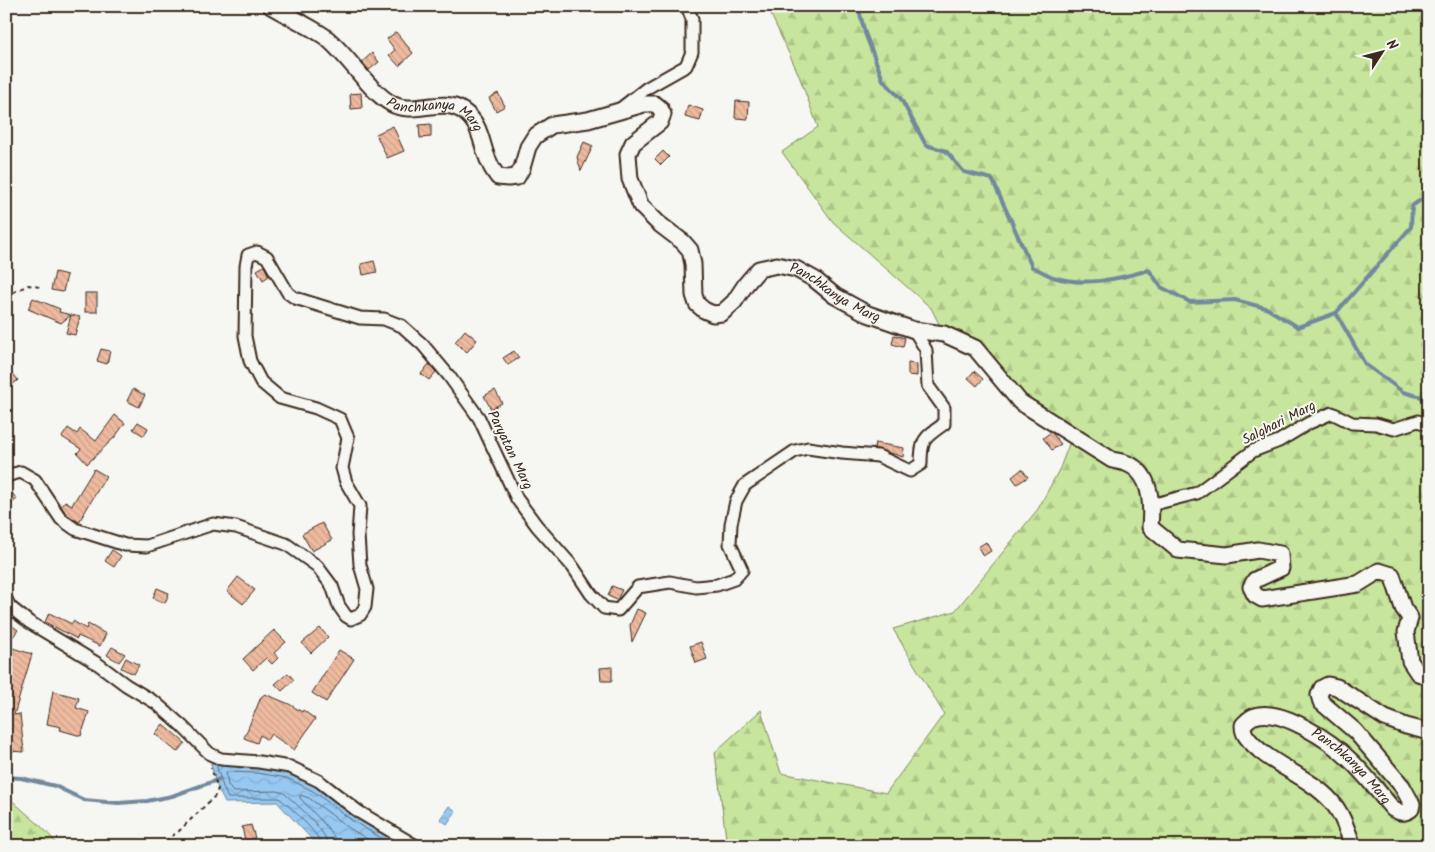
<svg xmlns="http://www.w3.org/2000/svg" width="1435" height="852" font-family="Kalam,sans-serif">
<style>
.forest{fill:url(#forest-firs);stroke:#81885e}
.water{fill:url(#water-waves);stroke:#72899d}
.lines{fill:none;stroke-linecap:round;stroke-linejoin:round}
.shore{stroke:#5f6973;stroke-width:1}
.stream{stroke:#72899d;stroke-width:4}
.building{fill:url(#building-back-hatch);stroke:#3b2a1e}
.minor-casing{stroke:#3b2a1e;stroke-width:15}
.tertiary-casing{stroke:#3b2a1e;stroke-width:19}
.path{stroke:#3b2a1e;stroke-width:2;stroke-dasharray:4 4;stroke-linecap:butt}
.minor{stroke:#f6f6f2;stroke-width:11}
.tertiary{stroke:#f6f6f2;stroke-width:15}
.labels{text-anchor:middle;dominant-baseline:central;stroke-width:4;stroke-linejoin:round;paint-order:stroke}
.street-label{font-size:14px;fill:#3b2a1e;stroke:#f6f6f2}
</style>
<defs>
<pattern id="forest-firs" width="22" height="20" patternUnits="userSpaceOnUse" patternTransform="scale(1.25)"><rect width="22" height="20" fill="#c7e59d"/><path d="M5 1l3.5 6h-7zM16 11l3.5 6h-7z" fill="#acc587"/></pattern>
<pattern id="water-waves" width="16" height="10" patternUnits="userSpaceOnUse" patternTransform="scale(1.25)"><rect width="16" height="10" fill="#96c8f2"/><path d="M0 5q4-4 8 0t8 0" fill="none" stroke="#82accf"/></pattern>
<pattern id="building-back-hatch" width="6" height="6" patternUnits="userSpaceOnUse" patternTransform="scale(1.25)"><rect width="6" height="6" fill="#eebaa0"/><path d="M-1 5l2 2M0 0l6 6M5-1l2 2" fill="none" stroke="#cda089"/></pattern>
</defs>
<rect width="100%" height="100%" fill="#f6f6f2"/>
<filter id="ink" filterUnits="userSpaceOnUse"><feTurbulence type="fractalNoise" baseFrequency=".02" numOctaves="2"/><feDisplacementMap in="SourceGraphic" scale="10" xChannelSelector="R" yChannelSelector="G"/><feConvolveMatrix kernelMatrix="1 2 1 2 8 2 1 2 1" color-interpolation-filters="sRGB"/></filter>
<g filter="url(#ink)">
<g class="forest">
<polygon points="767,6 1429,6 1429,846 716,846 726,838 715,752 761,710 781,773 886,793 944,714 893,629 955,611 1038,509 1060,468 1072,436 1020,402 975,348 944,334 931,308 833,222 782,152 818,127 798,73"/>
<path d="M6,794C22,812 44,825 58,846H6Z"/>
</g>
<g class="water">
<path d="M210,754L290,767L416,846H318L277,802L225,803C217,788 211,772 210,754Z"/>
<polygon points="449,806 456,811 447,824 440,819"/>
</g>
<g class="lines">
<g class="shore">
<path d="M216,764L223,787L228,798H279C289,806 320,834 322,846"/>
<path d="M328,846C327,830 296,804 284,793L277,791L233,792L228,785L226,772L257,773L287,778L313,791L353,821L394,846"/>
<polyline points="335,846 334,837 327,827 300,798 300,795 309,798 349,828 379,846"/>
</g>
<g class="stream">
<path d="M858,6L865,33L883,80L901,99L926,145L946,151L964,172L992,179L1032,267C1039,270 1046,274 1053,277C1085,287 1118,279 1149,270L1161,287L1190,302L1235,300L1266,308L1298,327L1336,313L1411,227L1412,206L1429,194"/>
<polyline points="1336,313 1365,364 1403,392 1429,399"/>
<polyline points="6,777 21,778 55,786 84,800 118,803 147,801 172,796 220,779"/>
</g>
</g>
<g class="building">
<polygon points="396,32 413,53 399,66 389,55 395,50 387,39"/>
<polygon points="372,53 379,62 369,70 362,62"/>
<polygon points="361,93 362,108 351,109 350,94"/>
<polygon points="498,93 505,106 496,111 489,98"/>
<polygon points="736,101 749,102 748,119 735,118"/>
<polygon points="688,105 703,110 700,121 685,117"/>
<polygon points="431,124 431,137 420,138 419,125"/>
<polygon points="393,126 404,151 387,158 376,134"/>
<polygon points="584,142 593,146 581,171 577,157"/>
<polygon points="663,151 669,157 661,165 655,159"/>
<polygon points="374,261 377,272 363,275 361,264"/>
<polygon points="264,266 269,276 263,280 257,270"/>
<polygon points="55,272 67,275 63,292 51,290"/>
<rect x="85" y="293" width="12" height="19"/>
<polygon points="33,298 60,309 59,312 71,315 61,323 28,309"/>
<polygon points="71,315 80,317 75,335 66,333"/>
<polygon points="465,330 477,340 467,352 455,342"/>
<polygon points="894,335 905,338 903,347 892,344"/>
<polygon points="101,349 110,351 107,364 97,361"/>
<polygon points="514,351 519,358 508,365 503,358"/>
<polygon points="908,363 917,364 917,376 908,375"/>
<polygon points="429,364 436,372 429,380 421,374"/>
<polygon points="6,367 18,380 6,390"/>
<polygon points="974,371 983,379 977,386 968,378"/>
<polygon points="133,389 145,395 139,407 127,401"/>
<polygon points="495,390 502,403 491,409 484,396"/>
<polygon points="115,415 125,423 115,437 87,464 77,453 81,449 62,437 68,428 77,434 80,429 96,441"/>
<polygon points="138,422 148,428 144,436 133,429"/>
<polygon points="1051,432 1061,444 1052,450 1043,438"/>
<polygon points="875,443 904,448 903,457 874,448"/>
<polygon points="94,469 106,476 79,522 66,514 61,506 65,501 72,505"/>
<polygon points="1022,469 1028,477 1017,484 1012,477"/>
<polygon points="6,486 17,499 6,508"/>
<polygon points="322,523 332,540 312,551 302,534"/>
<polygon points="986,542 991,551 983,556 978,547"/>
<polygon points="112,550 121,556 114,567 105,561"/>
<polygon points="238,577 255,590 243,604 227,591"/>
<polygon points="612,586 622,590 617,600 608,596"/>
<polygon points="157,588 169,593 165,603 153,598"/>
<polygon points="637,609 646,613 632,642 630,625"/>
<polygon points="49,613 72,624 73,621 86,629 88,624 106,634 100,646 78,636 77,639 45,622"/>
<polygon points="6,621 18,630 6,646 32,654 14,715 20,714 24,752 10,751 11,741 6,700"/>
<polygon points="320,628 328,637 311,653 302,643"/>
<polygon points="274,630 286,642 274,653 278,658 272,664 266,658 253,670 243,659"/>
<polygon points="701,642 707,659 696,663 690,646"/>
<polygon points="112,647 125,654 119,662 107,655"/>
<polygon points="339,650 354,659 326,702 312,693"/>
<polygon points="126,658 139,665 134,674 121,668"/>
<polygon points="612,667 612,681 601,681 600,668"/>
<polygon points="288,673 294,680 282,691 275,684"/>
<polygon points="53,691 79,698 76,708 89,712 81,736 60,730 61,727 47,724"/>
<polygon points="265,694 289,704 302,712 303,710 315,719 294,750 271,734 267,740 260,735 257,743 244,738 261,697"/>
<polygon points="163,724 185,743 177,752 155,734"/>
<polygon points="251,825 255,838 245,841 242,827"/>
</g>
<g class="lines">
<defs>
<g id="minor">
<polyline points="620,109 647,88 686,66 692,52 692,19 687,6"/>
<path d="M6,476L21,472L35,480L61,519L75,529L125,545L147,546L213,524L236,527L286,544L317,566L332,586L339,606L346,616L351,619L360,615L365,607L367,589L360,565L358,535L360,506L346,482L342,468L348,438L340,419L316,408L280,398L261,382L250,361L245,336L246,266L248,255L257,252L267,257L288,293L295,298L360,318L384,319L402,326L423,345L449,376L479,418L517,499L537,526L573,567L591,594L604,608L618,610L638,587L670,582L696,587L717,585L734,579L742,570L730,544L731,524L736,501L745,485L795,451L808,448L842,453L878,456L910,471L921,464C921,439 924,438 944,424V408L928,386L926,350L914,330"/>
<polyline points="1151,505 1197,493 1253,451 1279,441 1309,423 1332,413 1352,423 1376,424 1394,429 1418,421 1429,425"/>
<polyline points="6,599 10,607 29,622 98,664 126,685 156,703 182,726 210,754 221,759 259,762 290,767 319,781 359,812 416,846"/>
</g>
<g id="tertiary">
<path id="s1" d="M271,6C288,16 308,25 324,36C349,55 367,90 392,104C414,116 442,96 463,111C483,125 480,145 490,164C492,169 495,173 498,177L508,178L517,177L522,168L528,147L535,136L552,125L588,120L644,104H655L660,108L663,114L660,122L633,143L628,154L630,179L641,206L658,223L683,242L690,250L693,264L694,295L697,304L704,310L713,314L722,313L734,302L746,284L759,269L777,265L796,269L814,279L835,296L868,314L914,330L944,334L975,348L1020,402L1112,460C1117,461 1124,462 1128,464C1152,474 1152,505 1150,527L1178,550L1227,555L1258,550L1280,554L1281,568L1255,580L1251,587L1255,595L1262,599L1358,584L1379,571L1392,575L1403,608L1410,618L1406,632L1410,661L1418,673L1429,677"/>
<path id="s2" d="M1353,846C1347,830 1342,813 1331,801C1308,775 1265,763 1246,736C1243,732 1243,729 1243,725C1247,721 1250,717 1255,716C1281,707 1332,742 1350,760C1366,775 1379,793 1393,809C1401,813 1404,814 1411,809L1412,804L1402,786L1355,731L1321,702L1319,695L1322,688L1328,685L1337,687L1385,718L1406,726L1429,732"/>
</g>
</defs>
<use href="#minor" class="minor-casing"/>
<use href="#tertiary" class="tertiary-casing"/>
<g class="path">
<polyline points="6,296 28,285 40,287"/>
<polyline points="159,846 179,831 215,796 218,789 211,768"/>
</g>
<use href="#minor" class="minor"/>
<use href="#tertiary" class="tertiary"/>
</g>
</g>
<g class="labels">
<g class="street-label">
<text stroke="none"><textPath href="#s1" startOffset="204">Panchkanya Marg</textPath></text>
<text stroke="none"><textPath href="#s1" startOffset="909">Panchkanya Marg</textPath></text>
<text transform="translate(1279 423) rotate(-27)">Salghari Marg</text>
<text transform="translate(510 450) rotate(64)">Paryatan Marg</text>
<text stroke="none"><textPath href="#s2" startOffset="298">Panchkanya Marg</textPath></text>
</g>
</g>
<rect width="1435" height="852" fill="none" stroke="#f6f6f2" stroke-width="25"/>
<rect x="12" y="12" width="1410" height="827" fill="none" stroke="#3b2a1e" stroke-width="2" filter="url(#ink)"/>
<g transform="translate(1382 52) rotate(54)" stroke="#f6f6f2" stroke-width="4" paint-order="stroke">
<path d="M0-4L9 19L0 12L-9 19Z" fill="#3b2a1e"/>
<text y="-8" font-size="14" font-weight="bold" text-anchor="middle" fill="#3b2a1e">N</text>
</g>
</svg>
